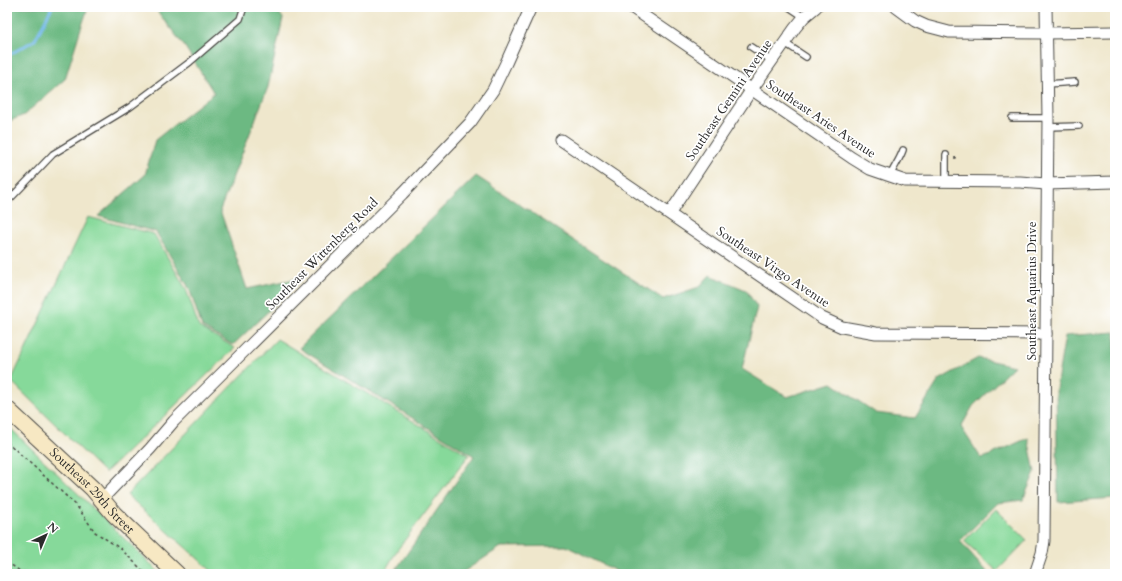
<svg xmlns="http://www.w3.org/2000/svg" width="1122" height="581" font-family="Cardo,serif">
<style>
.green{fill:#86d99a;stroke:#588262}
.forest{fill:#6cb982;stroke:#4c7256}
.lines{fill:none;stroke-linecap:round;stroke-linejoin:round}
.stream{stroke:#76baec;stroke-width:3}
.service-casing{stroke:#484743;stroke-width:8}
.minor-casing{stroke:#484743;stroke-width:13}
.secondary-casing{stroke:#484743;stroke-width:18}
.path{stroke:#484743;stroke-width:1.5;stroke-dasharray:3 3;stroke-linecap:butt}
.service{stroke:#fff;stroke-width:5.5}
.minor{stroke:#fff;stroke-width:11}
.secondary{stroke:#f7e8c3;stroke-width:16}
.labels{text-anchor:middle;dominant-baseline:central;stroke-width:3.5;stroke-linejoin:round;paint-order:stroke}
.street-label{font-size:13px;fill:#2b2b2b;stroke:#fff}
</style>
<rect width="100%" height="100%" fill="#fff"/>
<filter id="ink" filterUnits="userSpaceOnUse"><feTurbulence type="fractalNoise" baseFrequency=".025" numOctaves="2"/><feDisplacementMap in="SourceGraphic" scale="8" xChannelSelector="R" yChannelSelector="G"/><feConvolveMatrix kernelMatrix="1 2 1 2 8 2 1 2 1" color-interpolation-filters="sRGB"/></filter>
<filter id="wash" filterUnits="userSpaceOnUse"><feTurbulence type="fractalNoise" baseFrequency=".012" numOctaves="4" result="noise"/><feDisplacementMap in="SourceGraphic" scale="16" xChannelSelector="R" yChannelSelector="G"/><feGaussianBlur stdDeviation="0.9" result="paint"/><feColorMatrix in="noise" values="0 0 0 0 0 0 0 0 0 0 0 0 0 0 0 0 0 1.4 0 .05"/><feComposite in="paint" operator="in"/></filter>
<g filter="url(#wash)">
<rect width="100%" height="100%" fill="#efe7cc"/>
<g class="green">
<polygon points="88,217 154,234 186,289 199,327 235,348 105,473 11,381"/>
<polygon points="277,339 469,455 398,549 383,574 215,574 127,495"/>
<polygon points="7,425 161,574 7,574"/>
<polygon points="996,509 1027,540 997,571 964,541"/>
</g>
<g class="forest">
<polygon points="7,7 98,7 88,8 80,31 65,79 24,115 7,122"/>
<polygon points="154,7 274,7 283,18 268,87 220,210 247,289 304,277 233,345 202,327 189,288 156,232 98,216 145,175 155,140 214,93 185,47"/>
<polygon points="476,176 663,299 699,287 710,275 746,290 757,307 742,369 787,397 832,383 876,413 915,418 939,380 978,358 1014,366 973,406 961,427 981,458 986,457 1028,438 1035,472 1023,500 998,503 960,541 989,574 622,574 566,546 501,547 460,574 393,574 474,456 299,348"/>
<polygon points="1115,332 1115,498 1058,502 1056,388 1065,336"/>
</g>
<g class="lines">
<polyline class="stream" points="7,56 35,40 52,7"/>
</g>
</g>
<g filter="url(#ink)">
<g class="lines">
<defs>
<g id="service">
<polyline points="789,7 804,17"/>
<polyline points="785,43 806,57"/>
<polyline points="751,47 772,61"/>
<polyline points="1047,84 1075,82"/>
<polyline points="1012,118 1048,118"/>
<polyline points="1048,127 1079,126"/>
<path d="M890,176C894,167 900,159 903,150"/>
<polyline points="946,180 946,155"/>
<polyline points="7,202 53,154 130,107 190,62 240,19 244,7"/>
</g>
<g id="minor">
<polyline points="631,7 852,158 870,169 905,181 1020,182 1046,184 1115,182"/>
<polyline points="896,7 915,21 926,26 949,32 1046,33 1115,32"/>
<polyline points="561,140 822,318 842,327 876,333 1046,334"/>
<polyline points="670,213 752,89 795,28 804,17 816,7"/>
<polyline points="102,499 150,449 174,421 402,194 470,123 493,90 506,63 531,7"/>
<polyline points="1035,574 1042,553 1044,541 1048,118 1046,7"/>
</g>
<g id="secondary">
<path id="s1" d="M7,409L93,489L114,514L177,574"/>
</g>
</defs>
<use href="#service" class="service-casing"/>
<use href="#minor" class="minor-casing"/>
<use href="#secondary" class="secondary-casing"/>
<g class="path">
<polyline points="954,158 956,158 956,155"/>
<polyline points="7,442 76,505 95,532 121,549 146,574"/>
<polyline points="7,562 24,574"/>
</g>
<use href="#service" class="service"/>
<use href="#minor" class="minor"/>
<use href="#secondary" class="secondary"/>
</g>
</g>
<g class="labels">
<g class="street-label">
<text transform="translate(729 100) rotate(-56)">Southeast Gemini Avenue</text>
<text transform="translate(821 119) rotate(34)">Southeast Aries Avenue</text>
<text transform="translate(322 254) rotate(-45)">Southeast Wittenberg Road</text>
<text transform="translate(773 267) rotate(34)">Southeast Virgo Avenue</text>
<text transform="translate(1032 291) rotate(-90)">Southeast Aquarius Drive</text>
<text stroke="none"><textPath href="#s1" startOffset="118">Southeast 29th Street</textPath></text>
</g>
</g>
<rect width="1122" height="581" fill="none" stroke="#fff" stroke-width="24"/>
<g transform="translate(46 535) rotate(44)" stroke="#ffffff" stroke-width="3" paint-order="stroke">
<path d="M0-3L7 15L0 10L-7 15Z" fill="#2b2b2b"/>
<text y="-6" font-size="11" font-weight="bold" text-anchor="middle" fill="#2b2b2b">N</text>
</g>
</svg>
